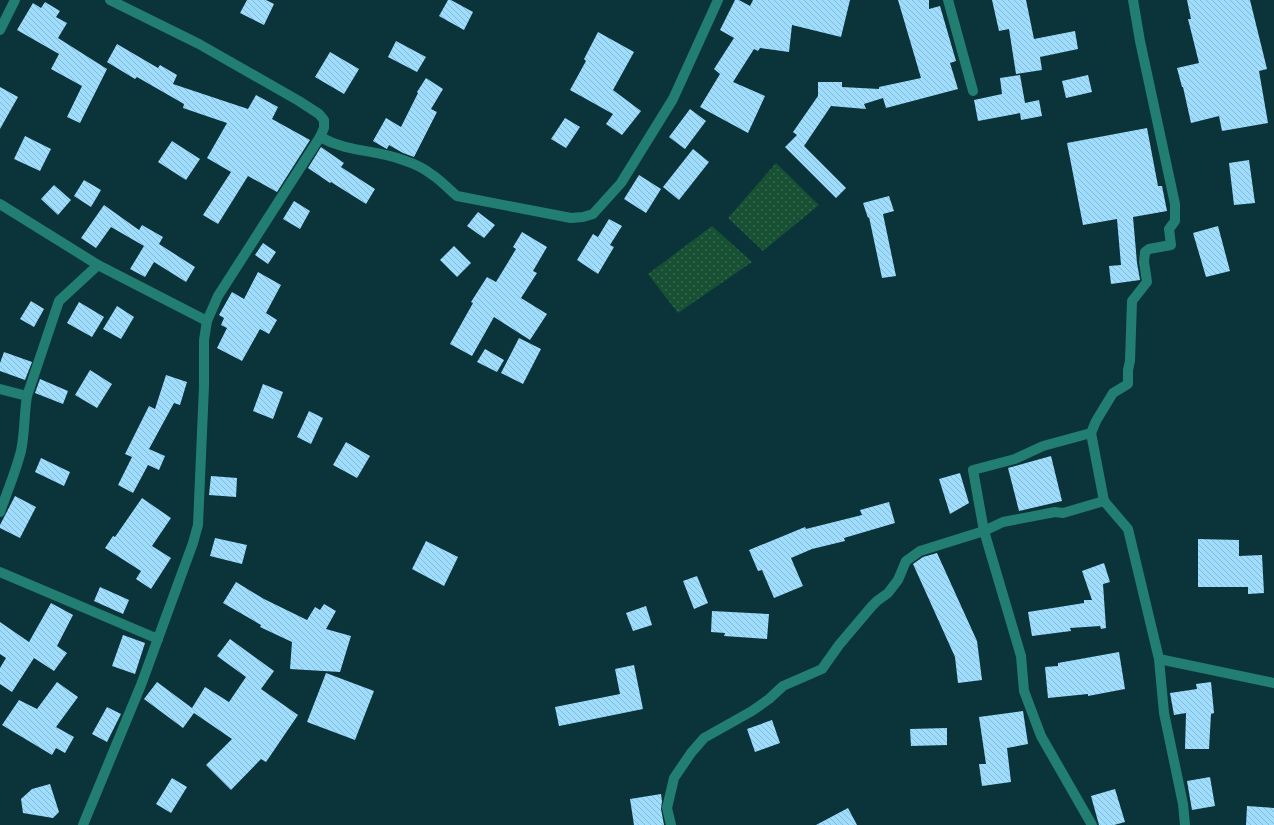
<svg xmlns="http://www.w3.org/2000/svg" width="1274" height="825" font-family="Merriweather,serif">
<style>
.park{fill:url(#park-dots)}
.building{fill:url(#building-back-hatch)}
.lines{fill:none;stroke-linecap:round;stroke-linejoin:round}
.minor{stroke:#237e72;stroke-width:10}
</style>
<defs>
<pattern id="park-dots" width="8" height="8" patternUnits="userSpaceOnUse"><rect width="8" height="8" fill="#175033"/><path d="M2 2h.1M6 6h.1" fill="none" stroke="#396a51" stroke-width="1.8" stroke-linecap="round"/></pattern>
<pattern id="building-back-hatch" width="6" height="6" patternUnits="userSpaceOnUse"><rect width="6" height="6" fill="#9fddfe"/><path d="M-1 5l2 2M0 0l6 6M5-1l2 2" fill="none" stroke="#88b8d2"/></pattern>
</defs>
<rect width="100%" height="100%" fill="#0a3439"/>
<g class="park">
<polygon points="776,163 819,205 763,251 728,218"/>
<polygon points="712,226 752,262 678,313 648,274"/>
</g>
<g class="building">
<polygon points="247,0 266,0 274,4 264,25 240,13"/>
<polygon points="448,0 451,0 473,12 464,30 439,16"/>
<polygon points="735,0 739,0 750,6 753,0 850,0 841,37 792,25 789,52 760,48 758,51 754,49 733,82 765,96 748,133 700,107 720,74 714,69 734,38 720,30"/>
<polygon points="898,0 929,0 929,9 940,6 956,61 950,63 958,89 886,108 883,98 864,104 866,109 831,106 804,146 846,188 836,198 785,147 797,135 793,132 818,96 818,82 842,82 842,87 879,89 879,87 921,78"/>
<polygon points="992,0 1026,0 1034,39 1075,31 1078,49 1040,57 1042,70 1016,74 1009,29 999,31"/>
<polygon points="1187,0 1250,0 1267,69 1259,71 1268,123 1222,131 1219,116 1191,123 1183,87 1182,87 1177,68 1199,63 1188,19 1191,19"/>
<polygon points="45,2 60,11 56,17 67,23 58,38 107,69 80,123 67,117 82,86 51,69 59,54 17,30 33,3 41,8"/>
<polygon points="598,32 634,52 613,90 641,111 622,135 606,124 613,114 570,90 586,61 584,59"/>
<polygon points="396,41 426,57 417,72 388,57"/>
<polygon points="117,44 158,68 160,65 177,75 173,84 248,109 256,95 278,107 272,119 310,140 277,192 248,176 218,224 203,215 231,172 207,158 227,123 183,108 184,104 137,77 135,79 107,62"/>
<polygon points="330,52 359,69 344,94 315,77"/>
<polygon points="1020,75 1025,103 1039,100 1042,116 1021,120 1020,113 978,121 974,100 1002,94 1000,78"/>
<polygon points="1088,75 1092,92 1066,98 1062,81"/>
<polygon points="426,78 443,89 431,109 437,112 414,157 403,153 389,145 387,149 385,148 373,141 386,118 401,127 418,93 417,92"/>
<polygon points="0,87 18,97 0,129"/>
<polygon points="690,109 706,121 685,149 669,137"/>
<polygon points="565,118 580,127 566,148 551,139"/>
<polygon points="1147,128 1158,186 1162,186 1167,211 1133,217 1137,263 1140,280 1111,284 1109,266 1121,265 1117,219 1083,225 1067,143"/>
<polygon points="25,136 51,149 40,171 14,159"/>
<polygon points="172,141 200,159 186,180 158,162"/>
<polygon points="321,147 344,163 341,167 375,189 366,204 331,182 330,183 308,168"/>
<polygon points="693,149 709,162 679,200 663,187"/>
<polygon points="1249,160 1255,203 1234,205 1229,163"/>
<polygon points="639,175 661,189 646,213 624,199"/>
<polygon points="84,180 101,190 91,207 74,196"/>
<polygon points="54,185 71,200 58,215 41,199"/>
<polygon points="889,196 894,211 883,214 896,276 882,278 869,217 868,218 863,203"/>
<polygon points="294,201 310,211 300,229 283,219"/>
<polygon points="104,205 139,230 142,225 163,237 159,244 195,267 186,282 154,262 145,277 130,269 144,246 111,227 96,248 81,238"/>
<polygon points="478,212 495,225 484,238 467,226"/>
<polygon points="609,219 622,226 610,245 614,247 598,274 577,260 593,234 598,237"/>
<polygon points="1218,226 1230,271 1206,277 1193,233"/>
<polygon points="522,232 547,247 533,271 537,273 521,298 547,314 530,340 494,317 472,356 450,344 473,303 471,302 487,277 496,282 516,249 513,247"/>
<polygon points="263,243 276,252 268,264 255,255"/>
<polygon points="454,246 471,263 457,277 440,260"/>
<polygon points="258,272 281,285 266,313 277,320 269,334 260,329 242,361 217,348 227,328 221,325 224,318 219,315 232,292 244,299"/>
<polygon points="31,301 44,309 34,327 20,319"/>
<polygon points="79,302 104,317 92,337 67,323"/>
<polygon points="117,306 134,317 121,339 103,329"/>
<polygon points="519,338 541,349 523,384 501,373"/>
<polygon points="485,349 504,360 497,372 477,362"/>
<polygon points="4,352 32,362 25,380 0,371 0,363"/>
<polygon points="90,370 112,384 97,408 75,395"/>
<polygon points="166,375 187,382 180,405 174,403 149,449 165,456 159,470 148,465 133,493 118,485 132,457 125,454 149,406 155,409"/>
<polygon points="40,379 68,391 63,404 35,393"/>
<polygon points="263,384 283,392 273,419 253,411"/>
<polygon points="309,411 323,418 311,444 297,437"/>
<polygon points="346,442 370,456 357,478 333,465"/>
<polygon points="1051,456 1062,501 1019,511 1008,468"/>
<polygon points="41,458 70,472 64,486 35,472"/>
<polygon points="960,473 969,503 950,514 939,479"/>
<polygon points="211,476 237,478 236,497 209,495"/>
<polygon points="15,496 36,507 20,538 0,528 0,525"/>
<polygon points="142,498 171,518 152,546 171,558 151,589 136,579 141,571 105,548 113,536 115,537"/>
<polygon points="889,502 895,523 844,538 845,541 812,549 791,558 803,586 774,598 762,570 758,571 749,550 805,527 806,529 862,515 860,510"/>
<polygon points="215,538 247,545 242,564 210,556"/>
<polygon points="1198,539 1239,540 1239,556 1262,555 1264,593 1248,594 1248,587 1198,587"/>
<polygon points="426,541 458,557 444,586 412,569"/>
<polygon points="937,553 977,641 982,680 958,683 955,657 913,564 923,557"/>
<polygon points="1104,563 1110,582 1103,584 1106,628 1101,629 1100,626 1070,628 1071,631 1032,636 1028,612 1084,603 1084,600 1092,600 1082,571"/>
<polygon points="697,576 708,603 694,609 683,581"/>
<polygon points="236,582 264,599 307,620 315,607 320,610 324,604 336,611 326,629 351,636 340,672 290,669 292,642 260,627 261,625 223,603"/>
<polygon points="100,587 129,600 123,614 94,601"/>
<polygon points="51,603 73,615 57,646 67,653 54,671 34,658 12,692 0,684 0,668 6,658 0,654 0,622 29,642"/>
<polygon points="646,606 652,625 633,631 626,613"/>
<polygon points="712,611 769,614 767,639 724,636 725,633 711,632"/>
<polygon points="123,635 145,643 135,674 112,666"/>
<polygon points="230,639 274,671 261,689 298,715 266,762 261,759 231,790 206,765 232,739 194,713 183,728 144,699 157,682 192,708 205,687 229,702 246,677 217,656"/>
<polygon points="1119,652 1125,689 1088,696 1088,694 1048,698 1045,667 1058,666 1058,663"/>
<polygon points="634,665 643,709 559,726 555,707 620,694 615,669"/>
<polygon points="326,673 374,691 355,740 307,722"/>
<polygon points="57,682 78,697 56,727 74,737 65,753 56,748 52,755 2,725 19,700 37,709"/>
<polygon points="1211,682 1214,713 1211,714 1209,749 1185,749 1186,713 1174,715 1170,693 1197,689 1196,684"/>
<polygon points="107,707 121,714 107,742 92,734"/>
<polygon points="1023,711 1028,744 1007,748 1011,782 982,786 979,764 986,764 979,717"/>
<polygon points="772,720 780,743 755,752 747,729"/>
<polygon points="947,728 947,745 911,746 910,729"/>
<polygon points="1210,777 1215,806 1192,810 1187,781"/>
<polygon points="172,778 187,787 171,813 156,804"/>
<polygon points="50,784 59,812 53,818 23,813 21,799 32,789"/>
<polygon points="1115,789 1125,822 1114,825 1099,825 1091,796"/>
<polygon points="661,794 662,801 661,809 664,825 634,825 630,799"/>
<polygon points="1247,806 1274,808 1274,825 1246,825"/>
<polygon points="848,808 857,825 816,825"/>
</g>
<g class="lines">
<g class="minor">
<polyline points="948,0 973,91"/>
<polyline points="0,30 15,0"/>
<path d="M320,137C349,153 374,149 403,160C412,163 424,168 431,174C441,180 448,189 457,196L571,218L583,217L593,214L621,183L673,99L718,0"/>
<polyline points="0,204 98,265 207,321"/>
<polyline points="0,389 27,396"/>
<polyline points="1104,501 1128,529 1159,659 1164,713 1183,804 1185,825"/>
<path d="M0,512C7,492 16,471 21,451C25,432 24,414 27,396L59,301L98,265"/>
<polyline points="0,572 158,639"/>
<polyline points="1159,659 1274,683"/>
<polyline points="83,825 141,685 193,543 198,525 204,386 204,340 207,321 218,296 320,137 324,128 324,120 319,114 299,101 199,44 110,0"/>
<polyline points="671,825 667,808 674,778 691,753 704,738 752,711 769,699 783,686 822,669 839,645 872,606 877,601 888,593 898,580 906,561 920,551 984,531 1003,522 1055,512 1063,513 1104,501 1091,433"/>
<polyline points="1092,825 1041,736 1024,691 1021,656 984,531 973,470 1015,459 1043,446 1091,433 1096,421 1113,393 1128,384 1128,370 1130,361 1132,301 1147,282 1144,262 1145,252 1149,249 1171,245 1169,229 1175,221 1175,204 1140,41 1133,0"/>
</g>
</g>
</svg>
